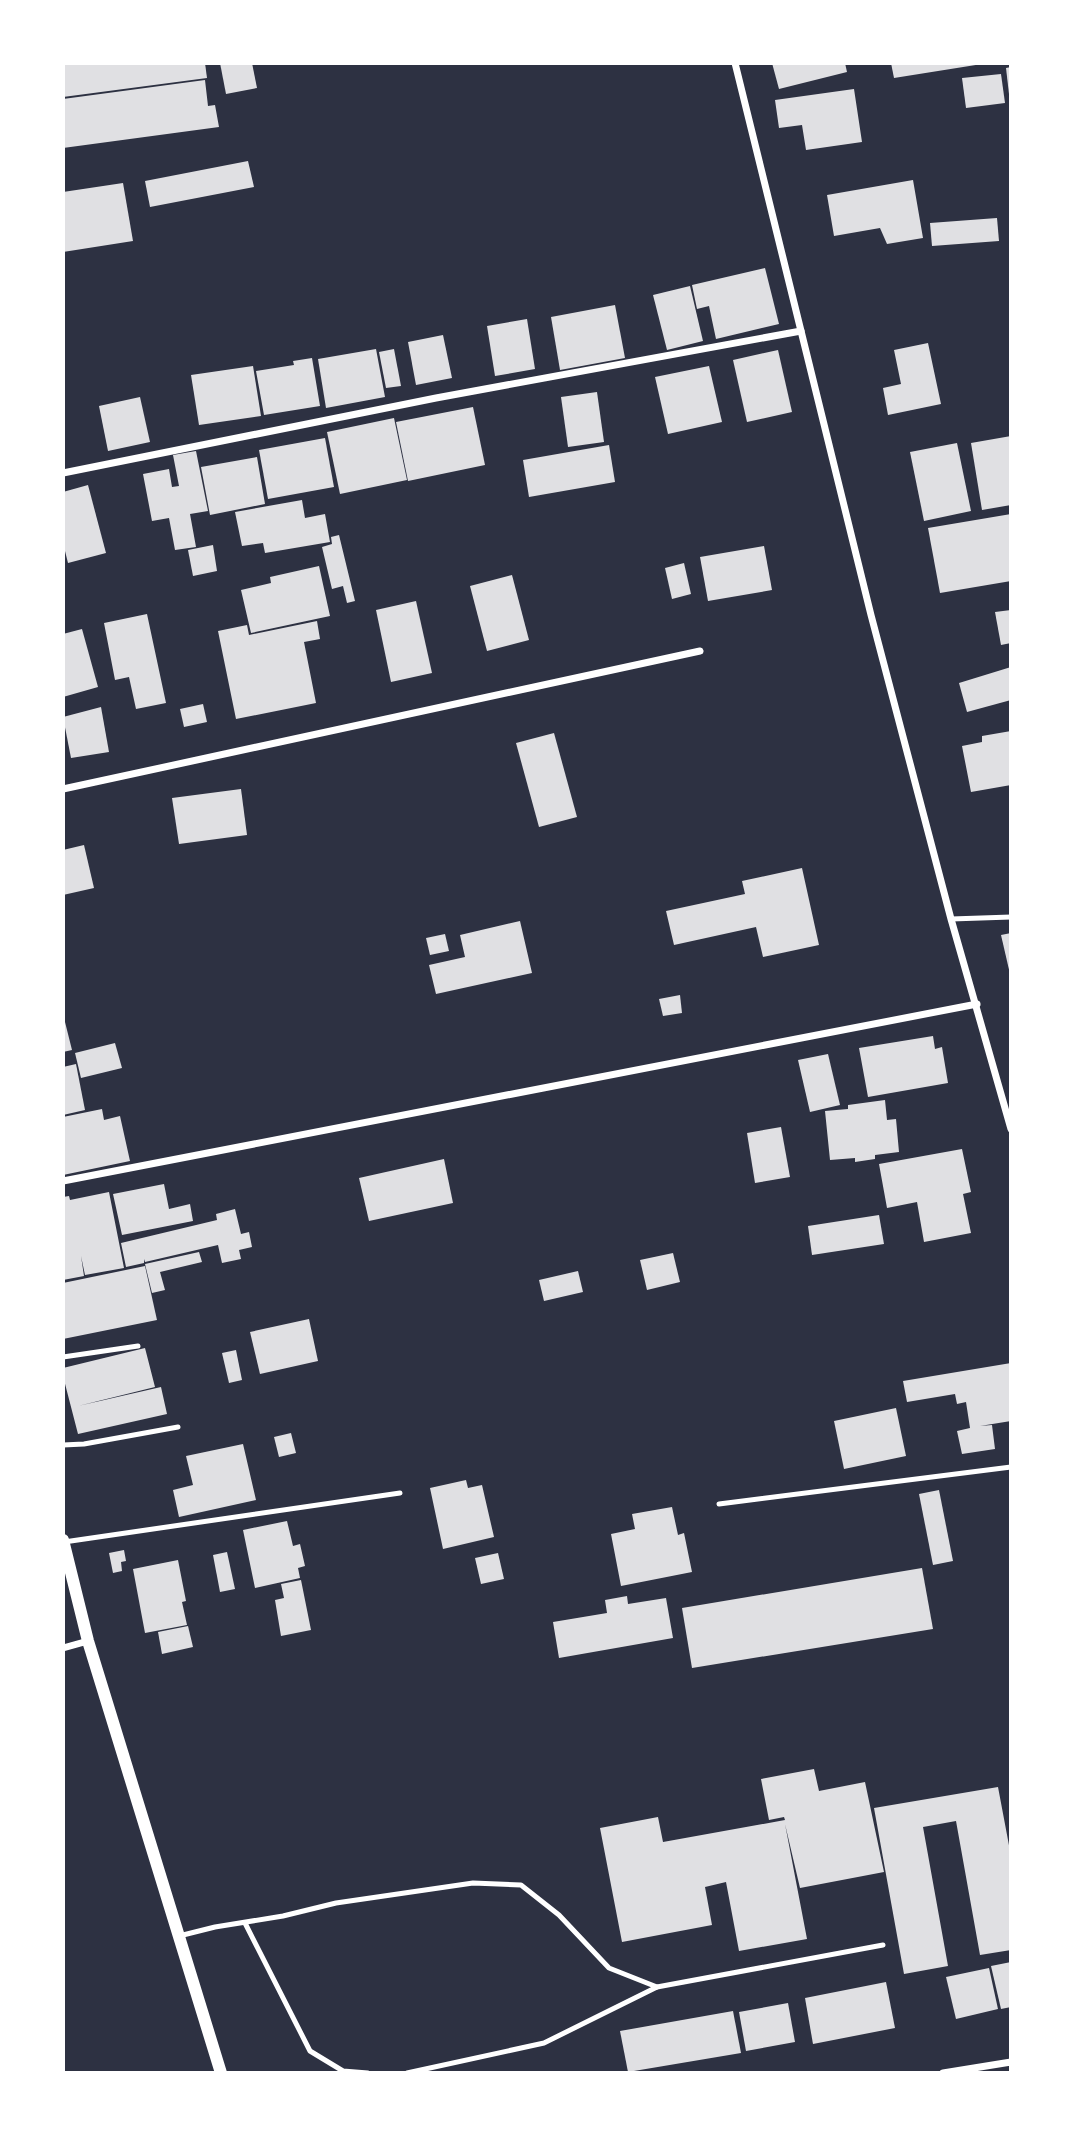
<svg xmlns="http://www.w3.org/2000/svg" width="1074" height="2136" font-family="Spectral,serif">
<style>
.building{fill:#e0e0e3}
.lines{fill:none;stroke-linecap:round;stroke-linejoin:round}
.service{stroke:#fff;stroke-width:5}
.minor{stroke:#fff;stroke-width:7}
.tertiary{stroke:#fff;stroke-width:12}
</style>
<rect width="100%" height="100%" fill="#2d3142"/>
<g class="building">
<polygon points="63,63 205,63 207,78 63,97"/>
<polygon points="220,63 252,63 257,88 226,94"/>
<polygon points="772,63 845,63 847,72 779,89"/>
<polygon points="891,63 981,63 982,64 894,78"/>
<polygon points="1011,67 1011,94 1009,94 1006,68"/>
<polygon points="1001,74 1005,103 966,108 962,78"/>
<polygon points="205,80 208,106 215,105 219,127 63,148 63,99"/>
<polygon points="854,89 862,142 806,150 802,125 779,128 775,100"/>
<polygon points="248,161 254,187 150,207 145,181"/>
<polygon points="913,180 923,238 887,244 880,228 834,236 827,195"/>
<polygon points="123,183 133,241 63,252 63,192"/>
<polygon points="997,218 999,241 932,246 930,223"/>
<polygon points="765,268 779,324 716,339 709,306 697,309 692,285"/>
<polygon points="690,286 703,341 667,350 653,295"/>
<polygon points="615,305 625,358 560,370 551,317"/>
<polygon points="527,319 535,369 495,376 487,326"/>
<polygon points="443,335 452,378 416,385 408,342"/>
<polygon points="928,343 941,404 888,415 883,388 901,384 894,350"/>
<polygon points="376,349 385,397 326,408 318,359"/>
<polygon points="394,349 401,386 386,388 379,352"/>
<polygon points="778,350 792,412 747,422 733,360"/>
<polygon points="312,358 320,406 264,415 256,371 294,365 293,361"/>
<polygon points="253,366 261,416 199,425 191,375"/>
<polygon points="709,366 722,422 668,434 655,377"/>
<polygon points="597,392 604,442 568,447 561,397"/>
<polygon points="140,397 150,442 108,451 99,406"/>
<polygon points="473,407 485,465 408,481 396,422"/>
<polygon points="394,418 407,480 340,494 327,432"/>
<polygon points="1011,436 1011,505 982,510 971,443"/>
<polygon points="325,438 334,487 268,499 259,450"/>
<polygon points="957,443 971,511 924,521 910,452"/>
<polygon points="609,445 615,482 529,497 523,460"/>
<polygon points="196,451 208,511 190,514 196,547 175,550 169,518 152,521 143,474 169,469 172,487 179,486 173,455"/>
<polygon points="257,457 265,504 210,515 201,467"/>
<polygon points="88,485 106,553 68,563 63,543 63,492"/>
<polygon points="302,500 305,518 325,514 330,542 265,553 263,543 242,546 235,512"/>
<polygon points="1011,514 1011,581 940,593 928,528"/>
<polygon points="339,535 355,601 347,603 343,586 332,589 322,547 332,544 331,537"/>
<polygon points="213,545 217,571 193,576 188,550"/>
<polygon points="764,546 772,590 708,601 700,557"/>
<polygon points="684,563 691,594 672,599 665,568"/>
<polygon points="319,566 330,616 251,633 241,590 271,583 270,577"/>
<polygon points="512,575 529,640 487,651 470,586"/>
<polygon points="416,601 432,673 391,682 376,610"/>
<polygon points="1011,610 1011,643 1001,645 995,612"/>
<polygon points="147,614 166,703 136,709 129,677 115,680 104,623"/>
<polygon points="317,621 320,639 304,642 316,703 236,719 218,631 247,625 249,635"/>
<polygon points="82,629 98,687 63,697 63,634"/>
<polygon points="1011,667 1011,700 967,712 959,683"/>
<polygon points="203,704 207,722 184,727 180,709"/>
<polygon points="101,707 109,752 71,758 63,717"/>
<polygon points="1011,731 1011,785 971,792 962,746 982,742 982,736"/>
<polygon points="554,733 577,817 539,827 516,743"/>
<polygon points="241,789 247,835 179,844 172,798"/>
<polygon points="84,845 94,888 63,895 63,850"/>
<polygon points="802,868 819,945 763,957 756,927 674,945 666,911 745,894 742,881"/>
<polygon points="520,921 532,973 436,994 429,965 465,957 460,935"/>
<polygon points="1011,933 1011,974 1010,974 1001,935"/>
<polygon points="445,934 449,951 430,955 426,938"/>
<polygon points="680,995 682,1013 663,1016 659,999"/>
<polygon points="63,1014 72,1050 63,1052"/>
<polygon points="933,1036 935,1049 942,1047 948,1083 868,1097 859,1048"/>
<polygon points="115,1043 122,1068 81,1078 75,1053"/>
<polygon points="828,1054 840,1105 810,1112 798,1060"/>
<polygon points="76,1064 85,1110 63,1115 63,1067"/>
<polygon points="885,1100 887,1120 896,1119 899,1152 875,1155 875,1159 855,1162 855,1158 830,1160 825,1111 848,1109 848,1105"/>
<polygon points="102,1109 104,1120 120,1116 130,1161 63,1175 63,1117"/>
<polygon points="781,1127 790,1177 755,1183 747,1133"/>
<polygon points="962,1149 971,1192 963,1194 971,1233 924,1242 917,1202 887,1208 879,1164"/>
<polygon points="444,1159 453,1203 369,1221 359,1178"/>
<polygon points="164,1184 169,1209 190,1204 193,1221 122,1235 113,1194"/>
<polygon points="109,1192 124,1268 85,1275 81,1256 84,1276 63,1280 63,1197 69,1196 70,1200"/>
<polygon points="235,1209 241,1234 249,1232 252,1247 239,1250 241,1259 222,1263 218,1245 145,1262 144,1259 144,1263 126,1267 121,1243 217,1220 216,1214"/>
<polygon points="879,1215 884,1244 812,1255 808,1226"/>
<polygon points="199,1252 202,1262 160,1272 165,1290 152,1293 145,1264"/>
<polygon points="673,1253 680,1282 647,1290 640,1260"/>
<polygon points="145,1266 157,1320 63,1339 63,1283"/>
<polygon points="578,1271 583,1292 544,1301 539,1280"/>
<polygon points="309,1319 318,1361 260,1374 250,1332"/>
<polygon points="145,1348 155,1387 78,1406 161,1387 167,1414 78,1434 63,1376 63,1368"/>
<polygon points="236,1350 242,1380 229,1383 222,1353"/>
<polygon points="1011,1363 1011,1421 980,1426 992,1425 995,1449 962,1454 957,1431 970,1428 966,1402 957,1404 955,1394 907,1402 903,1381"/>
<polygon points="896,1408 906,1456 844,1469 834,1421"/>
<polygon points="291,1433 296,1453 279,1457 274,1437"/>
<polygon points="243,1444 256,1500 179,1517 173,1490 193,1485 186,1456"/>
<polygon points="466,1480 468,1488 482,1485 494,1537 443,1549 430,1488"/>
<polygon points="939,1490 953,1561 933,1565 919,1494"/>
<polygon points="672,1507 678,1535 684,1533 692,1572 621,1586 611,1534 635,1529 632,1514"/>
<polygon points="287,1521 293,1546 300,1544 305,1566 298,1568 300,1578 255,1588 243,1530"/>
<polygon points="124,1550 126,1561 121,1562 122,1571 113,1573 109,1553"/>
<polygon points="227,1552 235,1589 220,1592 213,1555"/>
<polygon points="498,1553 504,1579 481,1584 475,1558"/>
<polygon points="178,1560 186,1601 182,1602 187,1625 145,1633 133,1569"/>
<polygon points="922,1568 933,1629 692,1668 682,1608"/>
<polygon points="301,1580 311,1630 281,1636 275,1600 284,1598 281,1584"/>
<polygon points="627,1596 628,1604 666,1598 673,1638 559,1658 553,1622 607,1613 605,1600"/>
<polygon points="188,1626 193,1647 162,1654 158,1632"/>
<polygon points="814,1769 819,1791 865,1782 884,1872 800,1888 785,1824 807,1939 739,1951 726,1882 705,1887 712,1925 622,1942 600,1828 658,1817 663,1842 785,1820 784,1817 769,1820 761,1779"/>
<polygon points="998,1787 1011,1856 1011,1950 980,1955 956,1821 923,1827 948,1966 904,1974 874,1808"/>
<polygon points="1011,1962 1011,2007 1001,2009 991,1966"/>
<polygon points="989,1968 998,2009 956,2019 946,1977"/>
<polygon points="886,1982 895,2028 813,2044 805,1998"/>
<polygon points="788,2003 795,2042 746,2051 739,2012"/>
<polygon points="733,2011 741,2053 628,2072 620,2031"/>
</g>
<g class="lines">
<g class="service">
<polyline points="951,919 1011,917"/>
<polyline points="63,1357 138,1346"/>
<polyline points="63,1445 84,1444 178,1427"/>
<polyline points="719,1504 1011,1467"/>
<polyline points="64,1542 400,1493"/>
<polyline points="245,1923 310,2051 343,2071 368,2073"/>
<polyline points="179,1936 215,1927 283,1916 336,1903 473,1883 521,1885 559,1915 609,1968 657,1987 883,1945"/>
<polyline points="407,2073 544,2043 657,1987"/>
</g>
<g class="minor">
<polyline points="735,63 871,615 951,919 1011,1129"/>
<polyline points="63,473 436,398 801,331"/>
<polyline points="63,789 700,651"/>
<polyline points="63,1181 977,1004"/>
<polyline points="63,1648 88,1641"/>
<polyline points="943,2073 1011,2062"/>
</g>
<polyline class="tertiary" points="63,1540 88,1641 221,2073"/>
</g>
<rect width="1074" height="2136" fill="none" stroke="#ffffff" stroke-width="130"/>
</svg>
